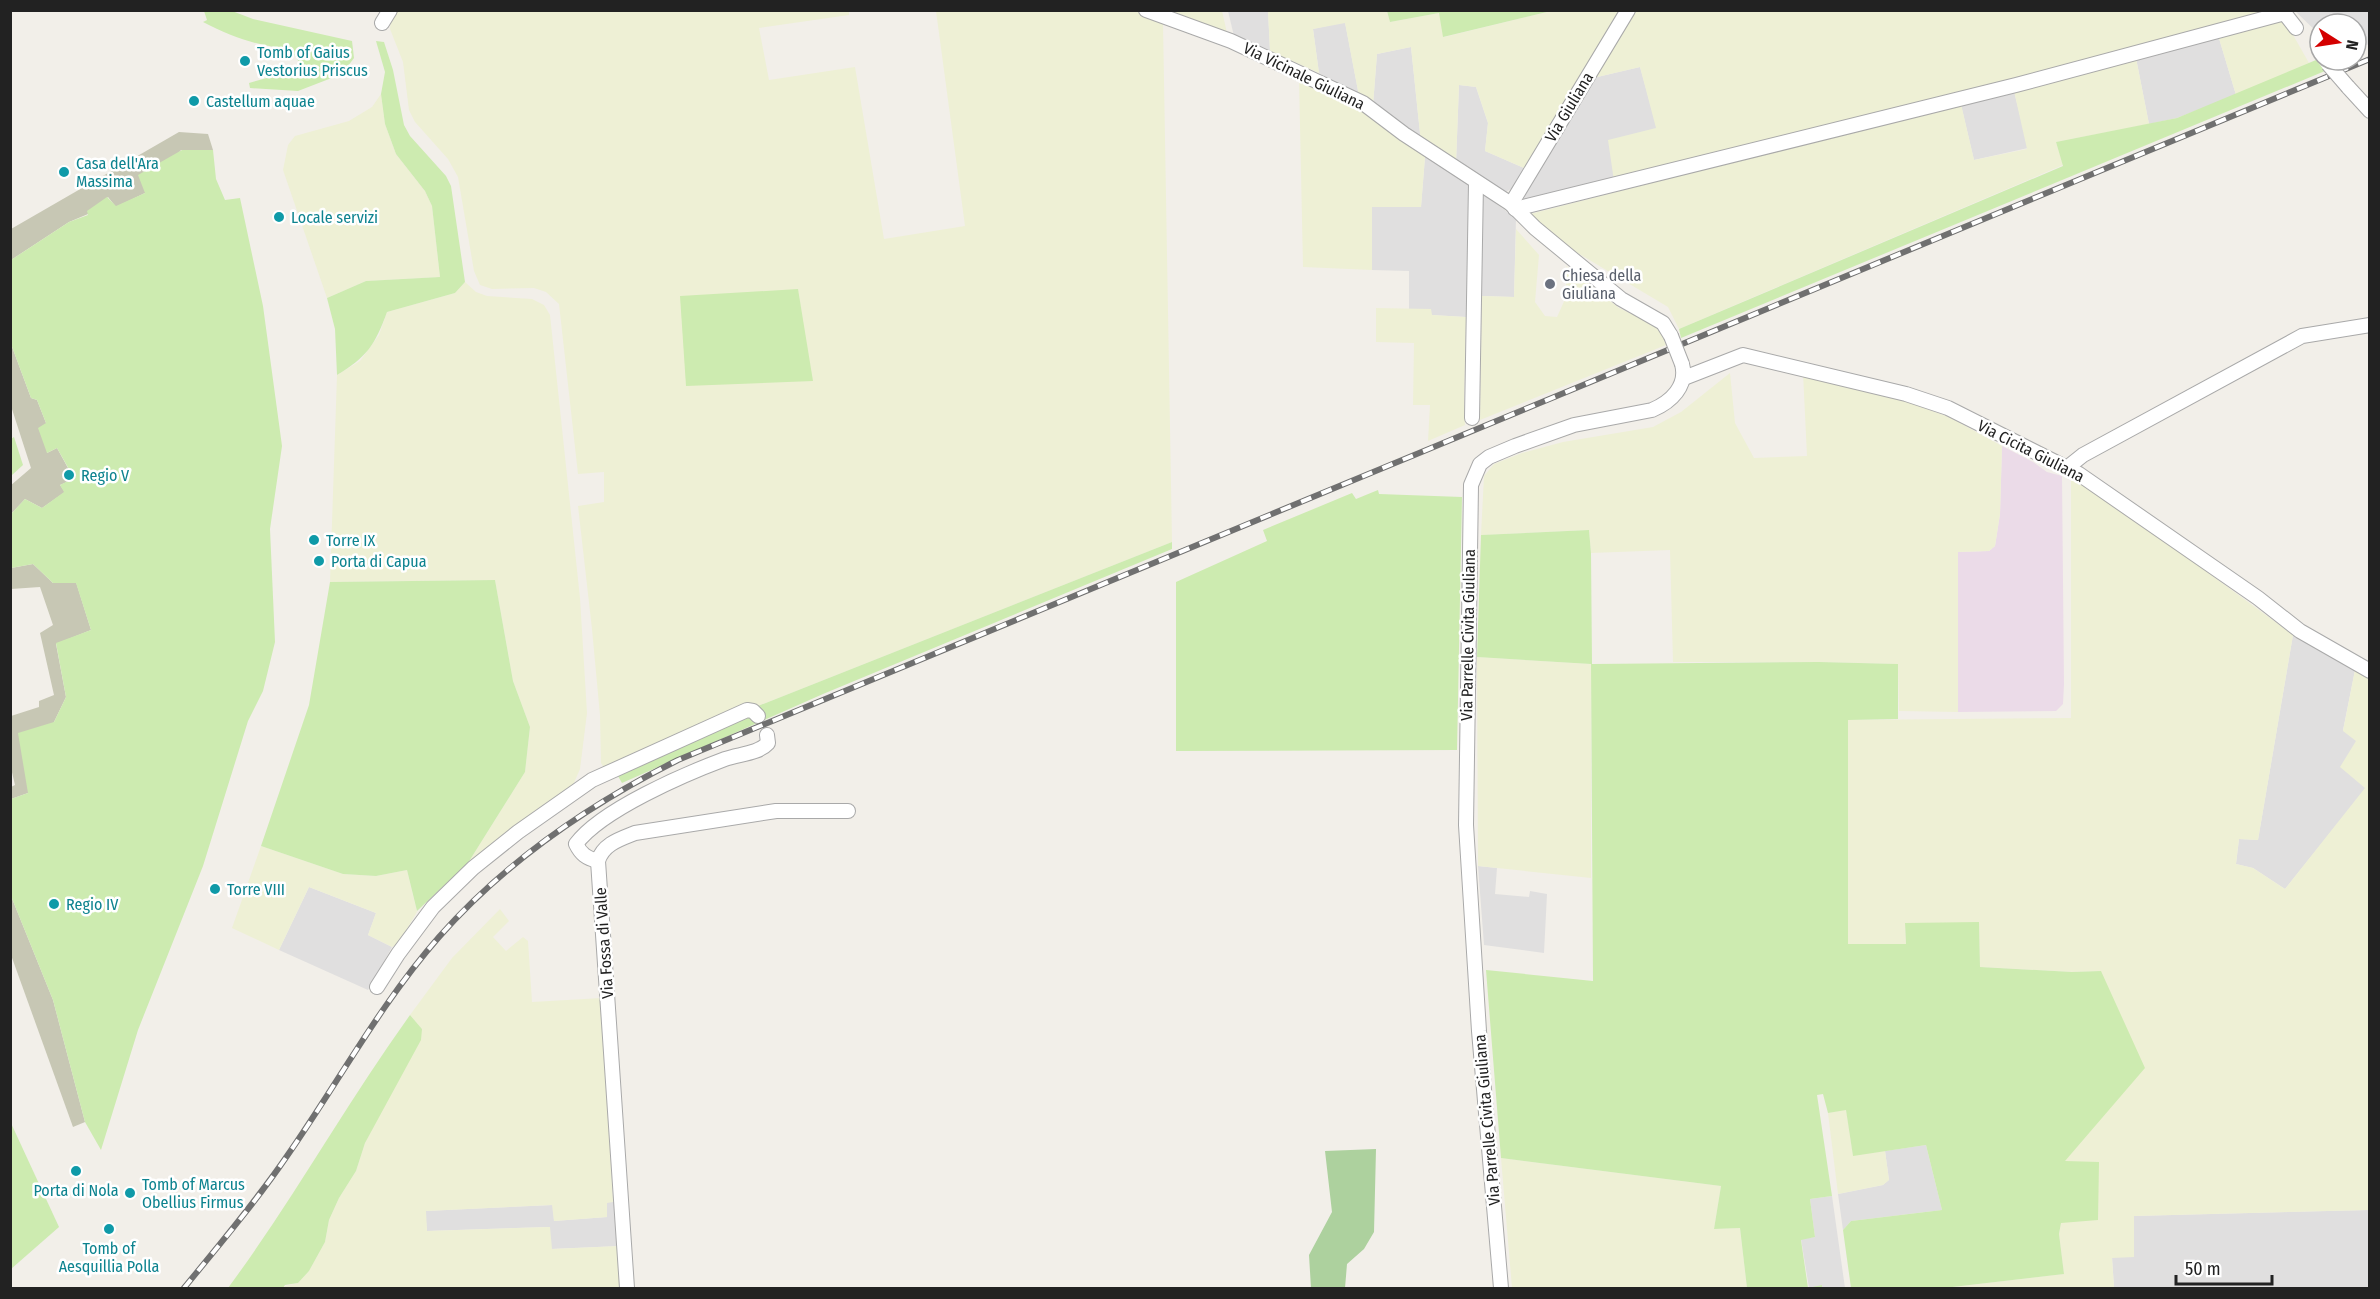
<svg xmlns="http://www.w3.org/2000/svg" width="2380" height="1299" font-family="'Fira Sans Condensed',sans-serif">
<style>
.residential{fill:#e0dfdf}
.industrial{fill:#ebdbe8}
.construction{fill:#c7c7b4}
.farmland{fill:#eef0d5}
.grass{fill:#cdebb0}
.forest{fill:#add19e}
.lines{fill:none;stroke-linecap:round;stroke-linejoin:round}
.minor-casing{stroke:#a9a9a9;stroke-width:16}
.minor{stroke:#fff;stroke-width:14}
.rail-casing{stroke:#707070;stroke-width:6}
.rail{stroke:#fff;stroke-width:4;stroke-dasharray:11;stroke-linecap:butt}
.minor-bridge-casing{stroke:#a9a9a9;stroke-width:16;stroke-linecap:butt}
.minor-bridge{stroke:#fff;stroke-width:14}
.culture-dot{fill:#0f9aa8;stroke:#fff;stroke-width:2}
.worship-dot{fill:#6b7280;stroke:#fff;stroke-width:2}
.labels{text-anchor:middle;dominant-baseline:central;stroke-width:5;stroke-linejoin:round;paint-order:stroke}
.culture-label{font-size:16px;fill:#0d838f;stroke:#fff;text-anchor:start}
.street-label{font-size:16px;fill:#222;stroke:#fff}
.worship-label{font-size:16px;fill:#5b616d;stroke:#fff;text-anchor:start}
</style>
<rect width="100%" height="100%" fill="#f2efe9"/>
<g class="residential">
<polygon points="1228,11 1268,11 1270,51 1234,36"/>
<polygon points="2295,11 2369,11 2369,44 2356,49 2356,24 2320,24 2320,35"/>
<polygon points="1345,22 1359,96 1319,73 1313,29"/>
<polygon points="2218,35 2236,95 2177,118 2149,124 2136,58"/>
<polygon points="1411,47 1421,143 1373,105 1377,54"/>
<polygon points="1640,67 1657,128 1614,181 1531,201 1519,198 1593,78"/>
<polygon points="1459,85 1476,87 1488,123 1485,151 1524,168 1514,187 1506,192 1492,190 1456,163"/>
<polygon points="2014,91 2028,148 1974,160 1961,105"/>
<polygon points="1425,157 1435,160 1516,218 1514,297 1482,296 1466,317 1431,315 1431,309 1409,309 1409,271 1372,270 1372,207 1421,207"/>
<polygon points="2293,635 2309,642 2355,670 2343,730 2357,741 2366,788 2285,889 2253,868 2236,864 2239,839 2258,840"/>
<polygon points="1478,866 1497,868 1495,894 1529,897 1530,891 1547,894 1544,953 1484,945"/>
<polygon points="309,887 376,913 368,935 392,947 368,990 279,950"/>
<polygon points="1926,1145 1942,1210 1851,1221 1843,1230 1838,1194 1883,1185 1889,1180 1885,1151"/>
<polygon points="1832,1196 1845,1288 1822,1288 1822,1286 1809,1288 1801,1239 1815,1237 1810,1199"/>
<polygon points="607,1202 618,1202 620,1246 551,1249 549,1227 427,1231 425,1211 553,1205 554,1221 607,1217"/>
<polygon points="2369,1210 2369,1288 2114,1287 2112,1257 2134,1257 2133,1216"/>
</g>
<polygon class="industrial" points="2002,446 2033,462 2047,472 2062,476 2064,684 2063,704 2056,711 1958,712 1958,552 1989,551 1995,546 2000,514"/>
<g class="construction">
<polygon points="179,132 208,134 213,150 181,150 145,193 116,207 108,197 88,214 69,222 11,260 11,229"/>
<polygon points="11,344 31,398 37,400 46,423 47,453 57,448 74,479 60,485 65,492 42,508 25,499 11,514 10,486 31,468 11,406"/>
<polygon points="33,564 53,583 76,582 91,630 56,644 66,697 54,722 28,793 11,799 11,787 15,785 11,768 11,716 39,707 39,701 54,695 40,633 53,625 40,587 11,589 11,568"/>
<polygon points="11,896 53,1000 85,1122 73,1127 11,955"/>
</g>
<g class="farmland">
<polygon points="395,10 849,11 849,15 759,28 769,80 855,67 884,239 965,226 936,11 1135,11 1163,23 1172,542 758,706 746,707 606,771 601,763 600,715 592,629 578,506 604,502 604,472 578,474 559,304 546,292 534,288 492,289 480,285 474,271 458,177 448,159 415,122 409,110 403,62 390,29 391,14"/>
<polygon points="1173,11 1222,11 1227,33 1176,18"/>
<polygon points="1268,11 1387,11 1390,22 1439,13 1444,37 1551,11 1620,11 1524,168 1485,151 1488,123 1476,87 1459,85 1456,163 1421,143 1411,47 1377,54 1373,105 1359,96 1345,23 1313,29 1319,73 1270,51"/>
<polygon points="1633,11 2270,11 2085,62 1614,181 1608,140 1656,128 1640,67 1593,78"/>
<polygon points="2284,19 2309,63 2236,95 2218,35"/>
<polygon points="2136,58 2149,124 2056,142 2063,165 1679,329 1668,307 1566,246 1530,214 1961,104 1974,160 2027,149 2014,91"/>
<polygon points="1299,78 1360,110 1425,157 1421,207 1372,207 1372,270 1303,267"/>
<polygon points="381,94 385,124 396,154 425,191 432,206 440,277 366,281 327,298 283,170 288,145 295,136 349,121 372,107"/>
<polygon points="1516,229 1539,255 1535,302 1545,316 1557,317 1566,297 1566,266 1619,308 1659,327 1666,345 1480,420 1482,296 1514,297"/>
<polygon points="465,282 476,292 487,296 532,299 544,305 550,315 580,598 587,713 580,769 573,785 536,810 468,863 525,772 530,727 513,681 495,580 330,582 337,375 360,361 379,335 387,312 455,293"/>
<polygon points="1376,308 1431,309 1432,315 1466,317 1464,401 1465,425 1428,441 1430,405 1413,405 1414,343 1376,342"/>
<polygon points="1730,373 1735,423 1754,458 1807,456 1803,373 1885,394 1949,417 2002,446 2000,514 1995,546 1989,551 1958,552 1958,712 1899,711 1898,664 1819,662 1673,662 1670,550 1591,553 1589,530 1481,535 1484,476 1494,464 1522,453 1563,442 1653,427 1681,412"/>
<polygon points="2071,476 2076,476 2293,635 2258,840 2239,839 2236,864 2253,868 2285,889 2365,788 2340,767 2356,741 2343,731 2355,670 2369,679 2369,1210 2134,1216 2134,1257 2112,1258 2114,1287 2135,1288 1944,1288 2064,1274 2059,1234 2061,1223 2099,1162 2064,1162 2101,971 2072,972 1980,967 1979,923 1905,924 1906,944 1848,944 1848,720 2071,718"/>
<polygon points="1477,657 1591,664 1591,878 1478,866"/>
<polygon points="261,846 343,874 376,876 407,870 417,912 398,944 392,947 368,935 376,913 309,887 279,950 232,928"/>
<polygon points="500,909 509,921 493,937 506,951 523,937 528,941 532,1002 602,998 613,1202 607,1203 607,1217 554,1221 552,1205 426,1211 427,1231 550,1227 552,1249 620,1246 623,1288 283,1288 285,1286 298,1283 309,1271 325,1242 329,1220 339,1198 356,1171 365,1143 422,1029 410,1015 452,958"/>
<polygon points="1846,1109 1853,1155 1885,1151 1889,1180 1883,1185 1838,1194 1828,1113"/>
<polygon points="1501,1158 1721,1186 1714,1229 1740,1228 1747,1288 1512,1288"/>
</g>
<g class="grass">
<path d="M204,11H232L253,19L352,41L354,58L342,74L298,91L250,88L249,83L303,68L291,50C257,45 233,38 203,22L207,20Z"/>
<polygon points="1387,11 1387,10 1551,11 1443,37 1439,13 1390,22"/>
<path d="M376,41L384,42L393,70L404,125L410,136L446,176L451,186L465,282L455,293L387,312C375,345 367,357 337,375L335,329L327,298L366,281L440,277L432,206L425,191L396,154L385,124L381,94L385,72Z"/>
<polygon points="2316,60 2325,71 1681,338 1679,329 2063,166 2056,142 2177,118"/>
<polygon points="182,150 213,150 216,179 225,200 240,198 263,306 282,446 270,529 275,642 263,691 248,721 203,866 138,1030 101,1150 85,1122 53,1000 11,896 11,799 28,793 18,733 54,722 66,697 56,643 91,630 76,583 53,583 33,564 11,568 11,514 25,499 42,508 64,492 60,485 74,478 57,448 47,453 38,428 46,423 37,400 31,398 11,344 11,260 69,222 88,215 87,211 107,197 116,206 145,193 138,175"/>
<polygon points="798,289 813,381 686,386 680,296"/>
<polygon points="14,437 23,465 11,476 11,439"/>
<polygon points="1378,490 1379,494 1462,497 1457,750 1176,751 1176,582 1267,541 1263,530 1352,493 1356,499"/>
<polygon points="1589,530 1591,553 1592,664 1819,662 1898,664 1898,719 1848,720 1848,944 1906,944 1905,923 1979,922 1980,967 2072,972 2101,971 2145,1068 2065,1161 2099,1162 2098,1220 2061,1223 2059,1234 2064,1274 1944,1288 1851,1288 1843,1230 1851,1221 1942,1210 1926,1145 1853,1156 1846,1110 1828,1113 1823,1094 1817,1095 1832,1196 1810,1199 1815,1237 1801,1240 1808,1288 1822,1285 1822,1288 1747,1288 1740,1228 1714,1229 1721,1186 1501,1158 1486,970 1593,981 1591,664 1477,657 1481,535"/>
<polygon points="1172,542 1172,549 823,694 622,783 618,776 750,713 761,714 758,706"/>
<polygon points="495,580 513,681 530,727 525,772 468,863 417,911 407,870 376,876 343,874 261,846 309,705 330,582"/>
<path d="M410,1015L422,1029L421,1040L365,1143L356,1171L339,1198L329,1220L325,1242L309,1271L298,1283L285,1285L283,1288H228C293,1200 346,1104 410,1015Z"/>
<polygon points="10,1121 59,1227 11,1269 10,1269"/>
</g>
<polygon class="forest" points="1376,1149 1374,1232 1364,1249 1347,1264 1345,1288 1311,1288 1309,1255 1332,1212 1325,1151"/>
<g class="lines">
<defs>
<g id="minor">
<polyline points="1146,10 1231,41 1363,103 1404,134 1511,204 1535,228 1621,299 1663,323 1671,336"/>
<polyline points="2282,10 2296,28"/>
<polyline points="382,23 390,10"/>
<polyline points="2348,87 2370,111"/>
<polyline points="1511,204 1628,10"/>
<polyline points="1515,209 2016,85 2285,13"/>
<polyline points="1684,378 1743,355 1906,394 1948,408 2079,474 2258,598 2300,631 2370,671"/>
<polyline points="1472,418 1476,183"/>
<polyline points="2068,467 2083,455 2302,336 2370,325"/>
<path d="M598,861C586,858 581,854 576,844C601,810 685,774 725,759C739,754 758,754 768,743L767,735"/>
<polyline points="377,987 398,954 433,907 473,868 518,832 592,780 747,710 753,711 758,716"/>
<path d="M627,1288L598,861C603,844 620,839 635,833L776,811H848"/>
<path d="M1501,1288L1479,1031L1466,825L1471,485L1480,464L1489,457L1515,446L1574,425L1652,410C1671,402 1688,386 1682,364"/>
</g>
</defs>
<use href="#minor" class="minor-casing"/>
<use href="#minor" class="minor"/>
<defs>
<path id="rail" d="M184,1288C219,1245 255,1203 287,1156C338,1083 380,1004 439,937C506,861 588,805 678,760L2370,59"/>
</defs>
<use href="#rail" class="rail-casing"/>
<use href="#rail" class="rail"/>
<defs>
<g id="minor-bridge">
<polyline points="2328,64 2348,87"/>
<polyline points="1671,336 1682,364"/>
</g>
</defs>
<use href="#minor-bridge" class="minor-bridge-casing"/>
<use href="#minor-bridge" class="minor-bridge"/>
</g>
<g class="culture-dot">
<circle cx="245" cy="61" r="6"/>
<circle cx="194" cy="101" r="6"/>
<circle cx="64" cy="172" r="6"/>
<circle cx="279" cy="217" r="6"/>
<circle cx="69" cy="475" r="6"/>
<circle cx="314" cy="540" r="6"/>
<circle cx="319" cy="561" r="6"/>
<circle cx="215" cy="889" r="6"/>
<circle cx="54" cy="904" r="6"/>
<circle cx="76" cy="1171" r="6"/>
<circle cx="130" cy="1193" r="6"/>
<circle cx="109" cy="1229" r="6"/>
</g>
<circle class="worship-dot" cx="1550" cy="284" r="6"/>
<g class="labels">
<g class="culture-label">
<text x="257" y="52">Tomb of Gaius<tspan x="257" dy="18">Vestorius Priscus</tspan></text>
<text x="206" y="101">Castellum aquae</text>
<text x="76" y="163">Casa dell'Ara<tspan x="76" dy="18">Massima</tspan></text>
<text x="291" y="217">Locale servizi</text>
<text x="81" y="475">Regio V</text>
<text x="326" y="540">Torre IX</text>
<text x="331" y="561">Porta di Capua</text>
<text x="227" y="889">Torre VIII</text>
<text x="66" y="904">Regio IV</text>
<text x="142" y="1184">Tomb of Marcus<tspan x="142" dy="18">Obellius Firmus</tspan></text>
<text x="76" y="1190" text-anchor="middle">Porta di Nola</text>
<text x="109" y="1248" text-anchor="middle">Tomb of<tspan x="109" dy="18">Aesquillia Polla</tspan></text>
</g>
<g class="street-label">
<text transform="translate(1304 76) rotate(26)">Via Vicinale Giuliana</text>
<text transform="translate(1569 107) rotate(-59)">Via Giuliana</text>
<text transform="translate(2031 451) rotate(27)">Via Cicita Giuliana</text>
<text transform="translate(1468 635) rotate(-89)">Via Parrelle Civita Giuliana</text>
<text transform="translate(604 943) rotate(-94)">Via Fossa di Valle</text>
<text transform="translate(1487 1120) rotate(-95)">Via Parrelle Civita Giuliana</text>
</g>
<g class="worship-label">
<text x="1562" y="275">Chiesa della<tspan x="1562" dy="18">Giuliana</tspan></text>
</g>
</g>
<rect width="2380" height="1299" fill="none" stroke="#222222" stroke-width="24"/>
<g transform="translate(2338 42) rotate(102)"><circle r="28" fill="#ffffff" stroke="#a7a7a7" stroke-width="1.5"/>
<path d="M0-4.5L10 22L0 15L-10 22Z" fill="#d40000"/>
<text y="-9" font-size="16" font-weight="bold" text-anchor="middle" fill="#222222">N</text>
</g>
<path d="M2176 1275v9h96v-9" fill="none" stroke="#222222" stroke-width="3"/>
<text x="2185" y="1275" font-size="18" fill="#222222" stroke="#ffffff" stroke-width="4.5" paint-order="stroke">50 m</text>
</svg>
